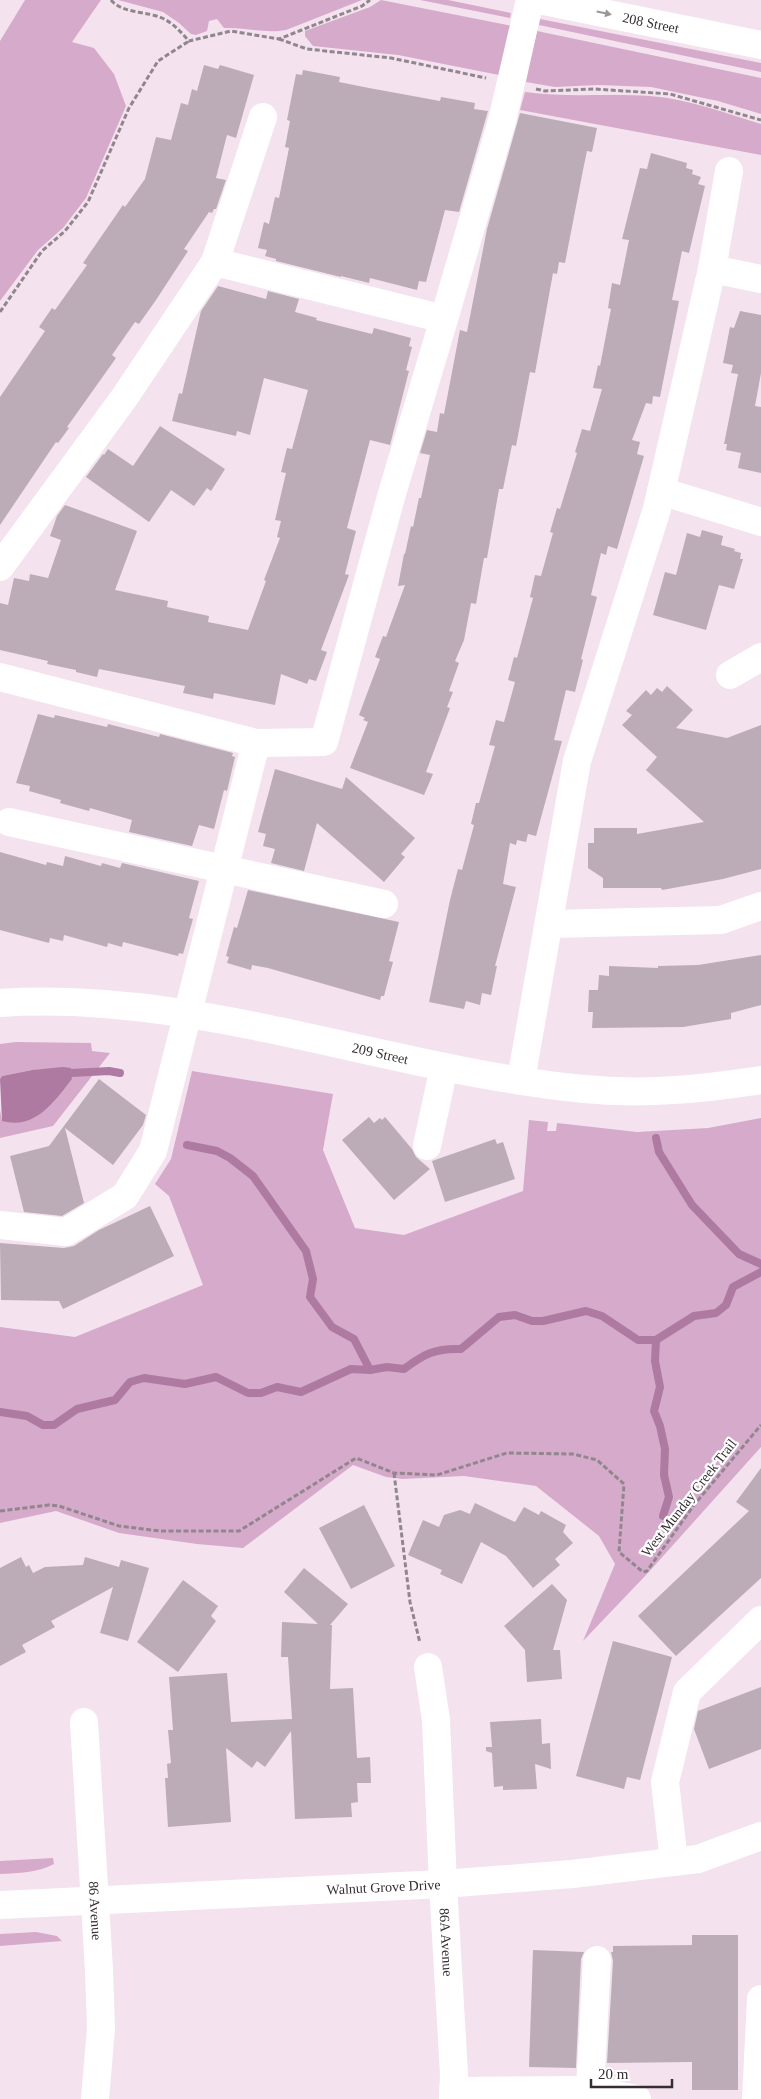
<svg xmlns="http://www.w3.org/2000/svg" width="761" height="2099" font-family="Georgia,serif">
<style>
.green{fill:#d6aaca}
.water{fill:#ae7aa1}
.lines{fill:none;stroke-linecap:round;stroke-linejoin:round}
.stream{stroke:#ae7aa1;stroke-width:8}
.building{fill:#bcacb7}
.path{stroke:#91868e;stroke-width:3;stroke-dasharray:5 2.5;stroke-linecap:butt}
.minor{stroke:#fff;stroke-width:28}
.major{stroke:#fff;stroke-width:28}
.oneway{fill:#9a9698}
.labels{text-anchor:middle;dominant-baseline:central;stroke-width:4.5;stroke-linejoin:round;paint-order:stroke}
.street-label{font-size:14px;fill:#342e32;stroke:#fff}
</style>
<rect width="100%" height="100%" fill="#f4e3ef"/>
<g class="green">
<polygon points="25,0 101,0 72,42 94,48 114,74 126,106 86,198 63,228 38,250 0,301 0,41"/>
<path d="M118,0H362L286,30C265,34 245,27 224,28L217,19L209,21L207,31L196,35L191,34L179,23L163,12Z"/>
<polygon points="381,0 512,26 499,75 398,55 313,46 305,36 305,31 370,7"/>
<polygon points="420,0 448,0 511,13 510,18"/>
<polygon points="540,19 761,63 761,72 539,25"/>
<polygon points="537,31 761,78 761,114 718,101 651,87 598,85 555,87 526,82"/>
<path d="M525,92C566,98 608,93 650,96C688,99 725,113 761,124V155L520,110Z"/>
<polygon points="16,1042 91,1043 92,1051 110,1053 53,1126 0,1138 0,1110 2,1121 72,1079 71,1068 32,1070 2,1076 0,1079 0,1044"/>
<polygon points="192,1071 333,1094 323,1150 355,1228 404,1235 523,1191 529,1120 548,1122 547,1131 556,1131 557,1123 637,1132 708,1128 761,1118 761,1447 647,1574 583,1641 615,1564 599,1536 536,1486 464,1476 403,1479 386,1477 353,1465 243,1548 197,1544 119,1533 56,1511 0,1523 0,1327 75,1337 203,1285 169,1196 155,1184 171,1159"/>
<path d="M53,1858L54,1864C37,1873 19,1873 0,1874V1861Z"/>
<polygon points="36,1932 57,1936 62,1941 0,1946 0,1934"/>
</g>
<path class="water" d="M63,1067L71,1068L72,1079C54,1102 35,1130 2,1121L0,1079L2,1076L32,1070Z"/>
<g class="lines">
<g class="stream">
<polyline points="71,1073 109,1071 120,1073"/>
<polyline points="656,1138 659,1152 692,1205 739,1254 761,1264"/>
<polyline points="187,1145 217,1151 230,1158 253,1176 306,1251 313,1279 310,1297 332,1327 354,1339 370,1370"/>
<polyline points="656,1340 655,1361 660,1387 654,1411 660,1426 665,1449 664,1475 669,1497 663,1516"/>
<path d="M0,1412L27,1416L43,1425H54L77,1409L115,1400L130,1382L144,1378L185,1384L216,1377L248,1393H261L277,1387L301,1392L351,1369L370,1370L387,1367L404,1369C424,1354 435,1348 461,1349L499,1317L515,1315L532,1321H543L586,1311L602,1316L638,1340H656L694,1316L716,1313L726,1305L733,1287L761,1272"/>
</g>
</g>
<g class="building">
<polygon points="204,65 218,69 220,65 254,75 236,138 227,135 216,178 226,180 216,209 214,209 212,213 209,212 184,249 188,251 156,300 139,324 135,322 112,355 116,358 67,427 69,428 58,443 56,442 0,525 0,397 45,331 39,327 52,308 55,310 87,265 83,263 123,205 125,207 145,179 156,137 171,140 181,103 188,105 192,89 197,91"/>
<polygon points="303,70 340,77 339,82 369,88 440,101 441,97 475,103 474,109 488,111 459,212 445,210 426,282 419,281 417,290 370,278 369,283 341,276 341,277 276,261 276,259 265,256 267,250 258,248 264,222 269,224 275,197 279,198 289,148 285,147 290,121 287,120 296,74 302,75"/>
<polygon points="520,113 597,128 592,152 587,151 584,165 565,263 559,262 557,274 553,273 535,373 530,372 516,446 512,445 503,489 499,489 487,558 484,558 476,604 471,603 464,640 455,661 459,663 449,691 453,692 447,707 450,708 426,772 433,774 424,795 350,768 368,722 363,720 365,718 359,715 380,659 375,657 383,636 386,637 405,585 398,586 404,554 405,554 411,526 413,527 419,498 421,498 430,455 420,453 427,430 437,432 440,413 444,414 460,330 467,332 487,229"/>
<polygon points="651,153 687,163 686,168 693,170 692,174 701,177 698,184 705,186 689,253 682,251 672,300 679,301 660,397 653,396 652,404 646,403 632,440 640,442 637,454 644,456 617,549 608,546 606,555 601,553 591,595 597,597 581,659 583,660 575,692 566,690 554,740 562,741 536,836 528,834 526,842 517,840 516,845 510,843 503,884 516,887 495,966 497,966 491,995 482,993 480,1005 466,1001 464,1009 429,1002 450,900 458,869 462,870 474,825 471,824 476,803 479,803 495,746 489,745 496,720 504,722 515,682 508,680 514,657 517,658 533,598 530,597 535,575 541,576 553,533 550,532 557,508 560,509 577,453 575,452 582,429 590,431 602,389 593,388 598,365 600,366 611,309 608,308 612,283 620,285 629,240 622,239 640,168 647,169"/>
<polygon points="218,286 266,299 268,291 299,299 295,312 317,318 316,320 372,334 374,328 411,338 409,346 412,347 406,370 409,371 390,445 370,440 347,528 356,531 345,574 349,575 321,650 327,652 316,681 309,679 307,684 281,674 275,705 214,693 213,699 183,693 185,686 99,669 97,677 76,672 76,670 47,664 48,661 0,650 0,603 8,605 14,578 29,581 30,574 48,578 61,540 50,536 57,516 65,505 137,531 115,590 168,601 167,607 209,616 208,622 248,630 266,581 264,580 280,538 277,537 281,521 275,520 286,473 281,472 287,448 292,449 308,390 264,378 250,435 237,431 236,436 172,421 179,393 182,394 201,311"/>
<polygon points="740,311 761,315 761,373 755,406 761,407 761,473 738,468 741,453 726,450 727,444 724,444 738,374 731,373 733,365 723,363 730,327 734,328"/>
<polygon points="160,426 225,469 211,491 207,488 194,506 171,490 149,522 86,477 103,454 104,455 108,449 133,466"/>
<polygon points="702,530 723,536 721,545 735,549 734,551 741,553 740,559 743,559 734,589 719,585 706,630 653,615 665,572 676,575 687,533 700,537"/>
<polygon points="667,686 693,710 676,728 727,738 761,725 761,869 723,879 662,890 661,888 603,888 603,878 588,868 588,843 594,843 594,828 637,828 637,834 704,822 646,770 657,757 622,725 632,715 626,711 646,690 651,695 657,688 662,692"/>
<polygon points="38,714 54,718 55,715 107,727 108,724 159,737 160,734 233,753 232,756 235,757 227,791 224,790 214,829 199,825 192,846 129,832 132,820 90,808 89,811 60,803 61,800 29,791 30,786 16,783"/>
<polygon points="275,769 342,789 346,777 415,838 401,854 405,857 384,882 317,823 304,871 271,863 275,849 263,846 266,834 258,832"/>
<polygon points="0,852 46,865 47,862 63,866 65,856 101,866 102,863 120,868 122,863 199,881 189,918 193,919 183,954 179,953 178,956 123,942 122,947 108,943 107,947 64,935 63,941 50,938 49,943 0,930"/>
<polygon points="248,890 399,922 389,961 393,962 384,996 381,996 380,1000 268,968 252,965 251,970 227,963 229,957 226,956 234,927 237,928"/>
<polygon points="761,955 761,1005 731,1013 731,1019 683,1027 592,1028 593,1012 588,1012 589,990 598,990 599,975 609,976 609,966 658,968 658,966 698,965"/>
<polygon points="99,1079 146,1115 143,1125 113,1165 65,1128 84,1203 62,1216 24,1212 10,1156 49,1146"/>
<polygon points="369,1117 374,1123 380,1118 382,1120 385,1117 412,1149 416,1157 430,1169 394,1200 342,1140"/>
<polygon points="495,1139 497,1144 503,1142 515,1179 445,1202 432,1161"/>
<polygon points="150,1206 174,1256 63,1309 59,1301 1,1300 0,1243 64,1248 74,1246 99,1230"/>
<polygon points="761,1468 761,1578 676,1656 638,1616 749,1511 736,1502"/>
<polygon points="475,1503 515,1522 524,1507 539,1515 541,1511 566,1525 563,1532 573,1543 555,1559 560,1565 533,1588 506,1556 481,1542 462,1584 440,1574 442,1570 408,1555 423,1520 439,1527 444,1515 460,1510 470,1514"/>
<polygon points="364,1505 395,1566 351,1589 319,1528"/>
<polygon points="21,1557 26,1567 29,1565 33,1573 45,1567 83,1565 85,1557 119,1567 121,1560 149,1568 128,1641 100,1633 113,1587 51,1621 55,1627 22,1645 26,1652 0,1666 0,1568"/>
<polygon points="304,1568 348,1604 330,1625 332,1625 330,1689 353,1688 357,1758 370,1757 371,1783 357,1783 358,1802 351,1803 352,1817 295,1819 291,1731 265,1767 257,1761 252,1768 226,1748 231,1822 168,1827 165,1778 168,1778 167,1764 171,1763 168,1730 173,1730 169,1677 227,1673 231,1722 292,1719 288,1657 281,1657 282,1622 318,1624 284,1592"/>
<polygon points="183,1580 218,1606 211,1616 216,1621 178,1672 137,1642"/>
<polygon points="552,1584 567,1600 553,1650 560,1650 562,1679 527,1682 525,1650 504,1626"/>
<polygon points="613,1641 672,1657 640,1780 627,1777 624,1789 576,1776"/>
<polygon points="761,1687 761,1749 709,1769 694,1729 698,1711"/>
<polygon points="541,1719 542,1744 550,1743 551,1769 535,1764 537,1789 503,1790 503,1786 494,1787 492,1753 486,1751 486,1747 492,1747 490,1722"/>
<polygon points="692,1935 738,1935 738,2090 692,2090 692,2062 607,2063 613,1961 611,1952 613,1952 613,1946 692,1945"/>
<polygon points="533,1950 584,1952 581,1959 576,2068 529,2067"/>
</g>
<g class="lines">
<g class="path">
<path d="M111,0C123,14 147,11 162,18C173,23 181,32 189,41L231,31L279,39L362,6L370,0"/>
<polyline points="279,39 307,49 391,58 486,78"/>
<polyline points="536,89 545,91 595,89 670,94 761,120"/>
<polyline points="0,312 42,251 65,231 88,202 129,108 158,61 189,41"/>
<polyline points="394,1473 410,1602 420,1643"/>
<polyline points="0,1511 49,1505 59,1506 119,1526 160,1531 239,1531 356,1458 394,1473 437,1475 507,1453 573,1454 597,1460 624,1484 619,1552 643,1572 647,1571 694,1505 761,1425"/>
</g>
<g class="minor">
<polyline points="215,262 263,117"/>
<polyline points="712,269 729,171"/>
<polyline points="444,319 502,121 530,0"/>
<polyline points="661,491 761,522"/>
<polyline points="0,567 124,398 215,262 444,319 391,497 324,742 256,743 0,677"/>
<polyline points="730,675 761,657"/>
<polyline points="9,822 384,904"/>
<polyline points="549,924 721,920 761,906"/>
<path id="s1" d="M0,1003C199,990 388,1070 584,1089C643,1095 702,1089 761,1080"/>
<polyline points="521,1080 577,761 657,509 712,269 761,279"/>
<polyline points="427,1146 444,1067"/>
<polyline points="0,1225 66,1232 125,1196 153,1151 256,743"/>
<path id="s2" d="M428,1667L436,1720L443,1884L454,2074L453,2099"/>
<path id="s3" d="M84,1722L99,1970L101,2028L95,2099"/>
<polyline points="674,1862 665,1782 687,1692 761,1620"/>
<path id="s4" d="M0,1905L443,1884L572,1874L698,1859L761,1836"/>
<polyline points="590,2090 597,1960"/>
<polyline points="453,2091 590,2090 637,2099"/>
<polyline points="756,2099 761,1999"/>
</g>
<path class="major" id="s5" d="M539,0L761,45"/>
</g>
<defs><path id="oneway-solid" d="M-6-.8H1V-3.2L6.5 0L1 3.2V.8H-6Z" transform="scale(1.25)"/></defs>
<use class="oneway" href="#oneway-solid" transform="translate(604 13) rotate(12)"/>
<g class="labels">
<g class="street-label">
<text stroke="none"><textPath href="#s5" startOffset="114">208 Street</textPath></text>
<text stroke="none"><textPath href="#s1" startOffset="385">209 Street</textPath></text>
<text transform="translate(689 1498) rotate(-52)">West Munday Creek Trail</text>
<text stroke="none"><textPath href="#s4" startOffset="384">Walnut Grove Drive</textPath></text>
<text stroke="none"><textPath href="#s3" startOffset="189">86 Avenue</textPath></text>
<text stroke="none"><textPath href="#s2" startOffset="276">86A Avenue</textPath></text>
</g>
</g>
<path d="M591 2079v8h81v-8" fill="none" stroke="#342e32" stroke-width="2.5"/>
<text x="598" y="2079" font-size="15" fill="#342e32" stroke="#ffffff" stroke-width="4" paint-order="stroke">20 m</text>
</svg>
